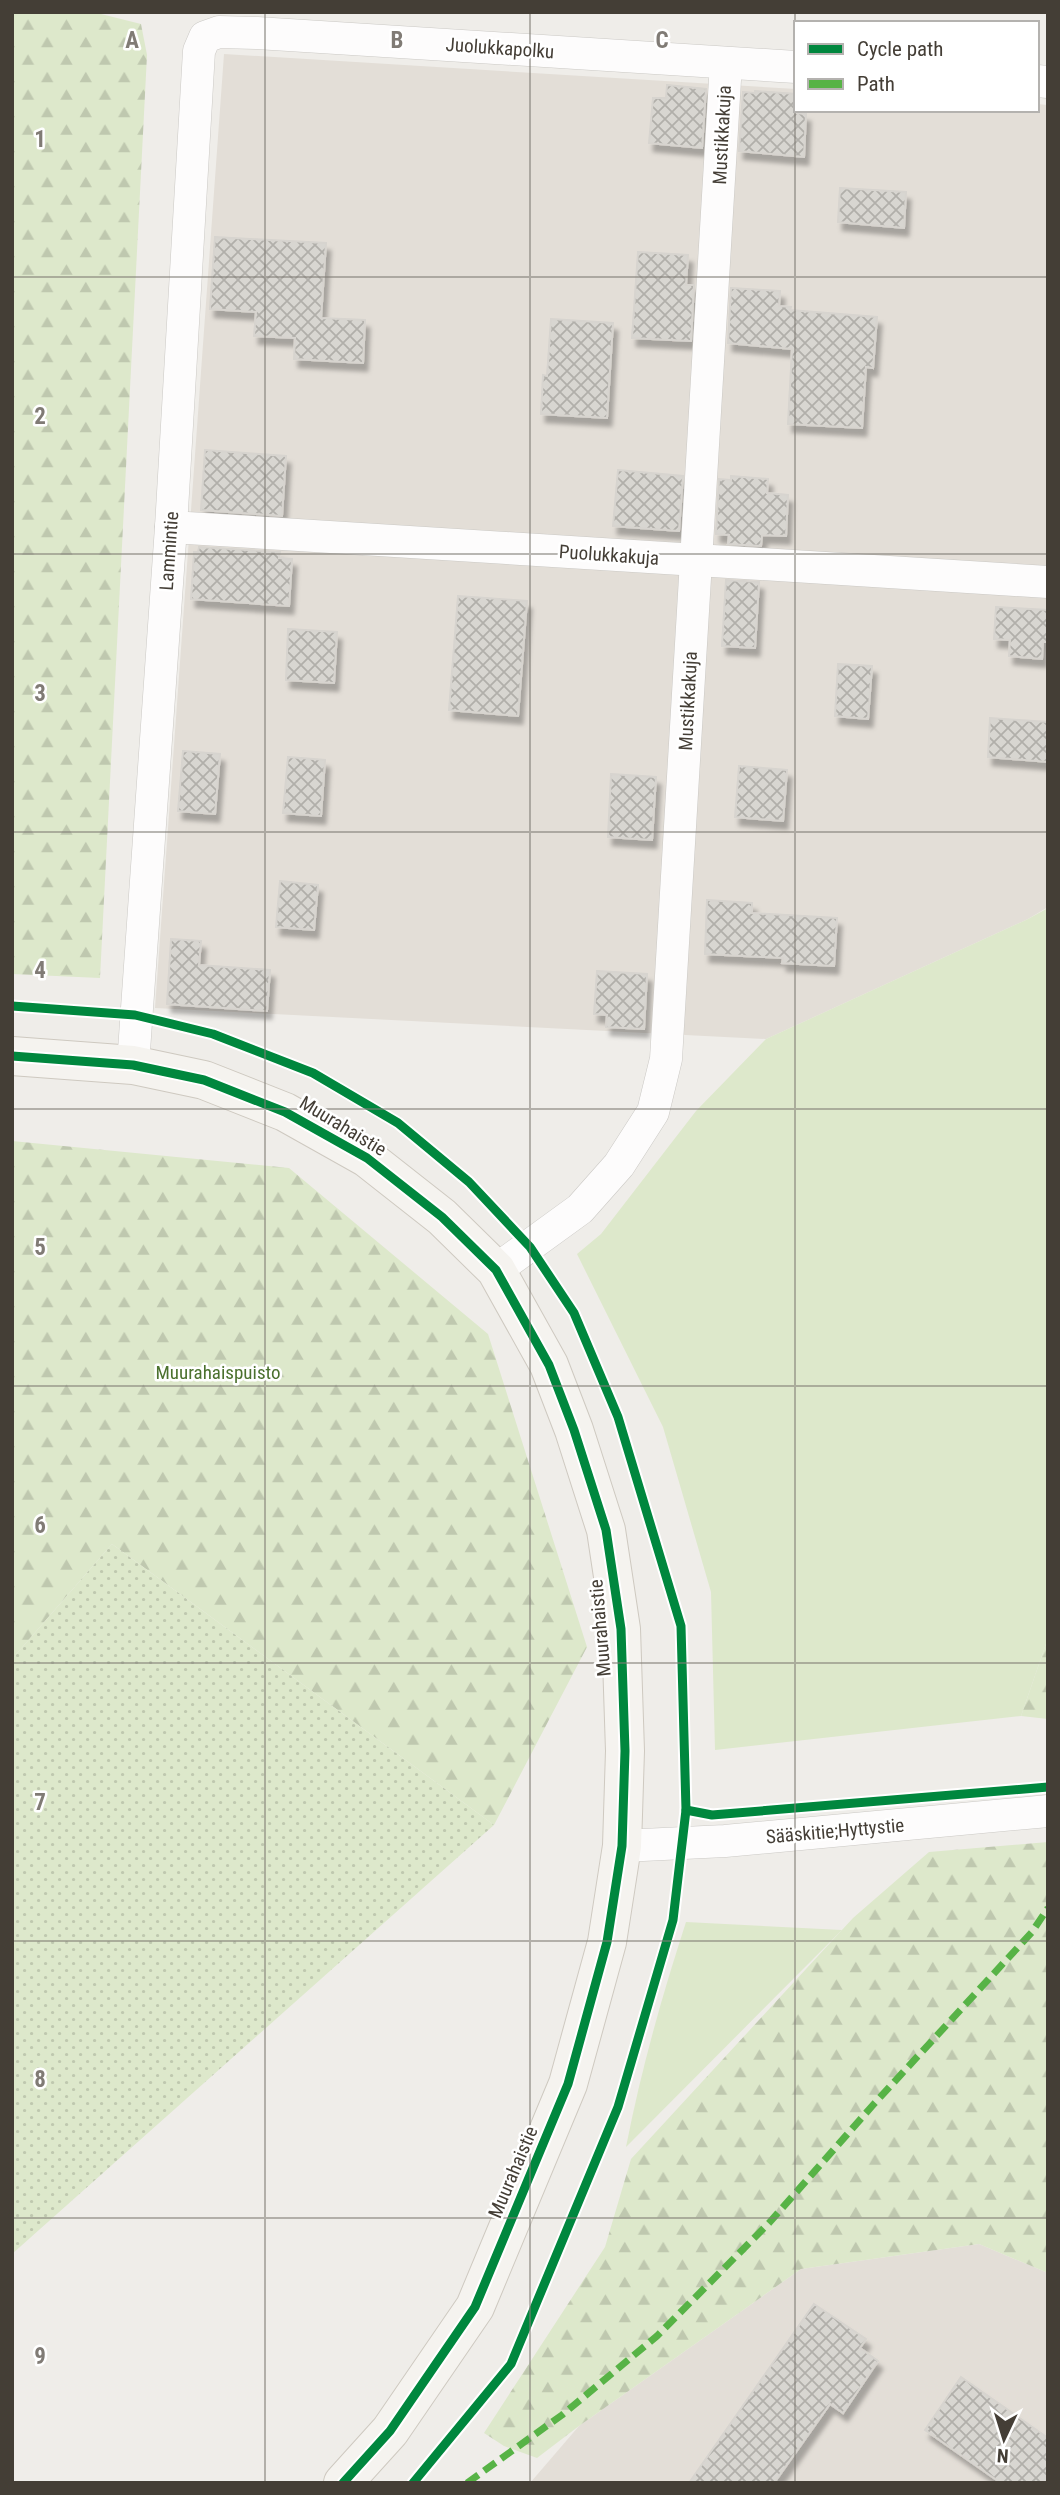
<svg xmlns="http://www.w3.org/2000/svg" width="1060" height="2495" font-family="'Roboto Condensed',sans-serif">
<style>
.residential{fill:#e3ded7}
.grass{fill:#dde8cb}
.forest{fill:url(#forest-firs)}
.park{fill:url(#park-dots)}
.building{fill:url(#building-cross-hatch);stroke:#d7d4cf;stroke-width:2;filter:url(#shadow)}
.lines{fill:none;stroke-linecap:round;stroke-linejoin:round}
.street-casing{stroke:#cbc9c5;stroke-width:33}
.secondary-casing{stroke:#cec9c0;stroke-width:40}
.street{stroke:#fdfcfc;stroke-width:32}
.secondary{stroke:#f5f3ef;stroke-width:38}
.quiet{stroke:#57b346;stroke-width:7;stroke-dasharray:14 7;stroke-linecap:butt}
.cycleway-casing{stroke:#fff;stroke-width:13}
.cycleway{stroke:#00873e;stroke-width:9}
.grid{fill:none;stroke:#807b75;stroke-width:2;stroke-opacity:0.55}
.labels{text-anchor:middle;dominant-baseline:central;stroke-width:5;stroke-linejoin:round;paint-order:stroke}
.street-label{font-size:19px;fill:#443e36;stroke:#fff}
.park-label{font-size:19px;fill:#4b712e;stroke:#fff}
.grid-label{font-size:23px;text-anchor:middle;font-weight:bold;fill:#807b75;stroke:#fff;stroke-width:5;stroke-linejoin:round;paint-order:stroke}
</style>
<defs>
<pattern id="forest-firs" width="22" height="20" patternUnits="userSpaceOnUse" patternTransform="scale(1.75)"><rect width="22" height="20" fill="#dde8cb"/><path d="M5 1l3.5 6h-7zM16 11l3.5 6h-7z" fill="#bfc8af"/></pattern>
<pattern id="park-dots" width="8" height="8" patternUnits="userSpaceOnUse" patternTransform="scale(1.75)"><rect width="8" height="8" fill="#dde8cb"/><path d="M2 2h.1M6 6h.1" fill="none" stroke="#bfc8af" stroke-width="1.8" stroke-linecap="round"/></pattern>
<pattern id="building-cross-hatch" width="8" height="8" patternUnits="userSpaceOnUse" patternTransform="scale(1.75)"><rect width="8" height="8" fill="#d8d6d1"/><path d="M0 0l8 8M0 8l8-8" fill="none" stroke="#b1afaa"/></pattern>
<filter id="shadow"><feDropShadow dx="4.5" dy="8" stdDeviation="2" flood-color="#0004"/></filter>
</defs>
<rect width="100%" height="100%" fill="#efede9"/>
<g class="residential">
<polygon points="224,54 796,89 796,110 1037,110 1037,104 1048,105 1048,907 1028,919 766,1039 155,1008"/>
<polygon points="979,2244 1048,2273 1048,2483 530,2483 579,2426 801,2269"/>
</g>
<g class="grass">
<polygon points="1048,908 1048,1638 1021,1716 715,1750 711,1592 663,1427 577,1254 601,1234 696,1111 766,1039 1028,919"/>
<path d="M686,1922L842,1930L626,2147C641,2070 662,1996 686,1922Z"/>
</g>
<g class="forest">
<polygon points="12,12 93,12 141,24 147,55 100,978 12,974"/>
<polygon points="12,1141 289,1168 488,1334 587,1647 494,1825 112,1544 12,1659"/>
<polygon points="1048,1638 1048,1719 1021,1716"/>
<polygon points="1048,1842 1048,2273 979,2244 801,2269 579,2426 537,2458 504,2446 484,2433 605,2247 631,2159 853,1918 929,1852"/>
</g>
<polygon class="park" points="112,1544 494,1825 12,2254 12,1659"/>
<g class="building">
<polygon points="667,85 706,89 702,148 649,143 653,98 666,98"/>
<polygon points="755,91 796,94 796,113 806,114 804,157 739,151 743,92 755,93"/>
<polygon points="840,188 906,192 904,228 838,222"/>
<polygon points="215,237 326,243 321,318 365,320 363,363 294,359 295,338 254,336 256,312 210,309"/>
<polygon points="638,252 688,255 686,285 694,285 691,341 632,338"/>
<polygon points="731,288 780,291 779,306 791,307 790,310 877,317 873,368 866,367 862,428 788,424 792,349 728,343"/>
<polygon points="551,319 613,323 607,418 541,414 543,375 547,376"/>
<polygon points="205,450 286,456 282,516 201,510"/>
<polygon points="618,470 683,476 679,531 613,526"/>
<polygon points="731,476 768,479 767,493 788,495 786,536 762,535 761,546 728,544 729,535 716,534 719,479 731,480"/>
<polygon points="199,547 280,552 279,558 292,559 289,606 191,599 194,552 198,552"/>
<polygon points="726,580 759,582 755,648 722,646"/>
<polygon points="458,596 527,601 518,716 449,710"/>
<polygon points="996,607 1048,610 1048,642 1043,642 1042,659 1009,656 1010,640 994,639"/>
<polygon points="288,629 337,632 334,683 286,680"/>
<polygon points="838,664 872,666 868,719 835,716"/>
<polygon points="990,718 1048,722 1048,762 988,757"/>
<polygon points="183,751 220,754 215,814 178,811"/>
<polygon points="288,757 325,760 321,816 283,813"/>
<polygon points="739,766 787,770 783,821 735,817"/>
<polygon points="611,774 656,777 652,840 608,837"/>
<polygon points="280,881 318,885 314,930 276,927"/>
<polygon points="707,900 752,903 752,913 837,918 834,966 782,963 783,958 705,954"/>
<polygon points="171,939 201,941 199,965 270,970 267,1011 167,1004"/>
<polygon points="597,971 647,974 644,1029 606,1027 607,1015 594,1014"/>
<polygon points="814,2304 866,2339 860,2348 878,2361 843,2413 830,2404 774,2483 689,2483"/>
<polygon points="961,2377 1048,2438 1048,2483 1001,2483 925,2430"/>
</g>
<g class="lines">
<defs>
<g id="street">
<polyline points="1037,81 1048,82"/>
<polyline points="171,527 1048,582"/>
<polyline points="133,1065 171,527 199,51 205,37 219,32 257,33 796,67"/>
<polyline points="496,1270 580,1209 619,1165 653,1112 666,1059 726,63"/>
<polyline points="622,1846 725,1841 1048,1811"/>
</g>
<polyline id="secondary" points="12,1056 133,1065 204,1080 285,1112 367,1158 442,1217 496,1270 549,1365 574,1430 606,1530 621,1629 625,1751 622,1846 607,1942 568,2084 475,2307 390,2431 343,2483"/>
</defs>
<use href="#street" class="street-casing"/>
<use href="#secondary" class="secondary-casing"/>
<use href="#street" class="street"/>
<use href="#secondary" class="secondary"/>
<polyline class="quiet" points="467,2483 562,2415 657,2336 769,2223 873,2105 1032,1932 1048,1908"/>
<defs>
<g id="cycleway">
<polyline points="12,1006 135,1015 213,1034 313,1073 398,1123 469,1182 530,1247 574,1313 618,1417 681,1626 686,1810 673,1920 618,2107 511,2364 413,2483"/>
<polyline points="12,1056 133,1065 204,1080 285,1112 367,1158 442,1217 496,1270 549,1365 574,1430 606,1530 621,1629 625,1751 622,1846 607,1942 568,2084 475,2307 390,2431 343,2483"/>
<polyline points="686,1810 712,1815 1048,1787"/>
</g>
</defs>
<use href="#cycleway" class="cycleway-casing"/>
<use href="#cycleway" class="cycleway"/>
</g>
<path class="grid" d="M265,12V2483M530,12V2483M795,12V2483M12,277H1048M12,554H1048M12,832H1048M12,1109H1048M12,1386H1048M12,1663H1048M12,1941H1048M12,2218H1048"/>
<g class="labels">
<g class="street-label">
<text transform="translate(500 48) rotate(4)">Juolukkapolku</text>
<text transform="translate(722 135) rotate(-87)">Mustikkakuja</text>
<text transform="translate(169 551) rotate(-86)">Lammintie</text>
<text transform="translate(609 555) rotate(4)">Puolukkakuja</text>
<text transform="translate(688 701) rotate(-87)">Mustikkakuja</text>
<text transform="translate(343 1126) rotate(31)">Muurahaistie</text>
<text transform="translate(600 1628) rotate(-95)">Muurahaistie</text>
<text transform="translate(835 1831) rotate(-5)">Sääskitie;Hyttystie</text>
<text transform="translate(513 2172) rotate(-67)">Muurahaistie</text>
</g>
<g class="park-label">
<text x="218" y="1372">Muurahaispuisto</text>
</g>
</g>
<g class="grid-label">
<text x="132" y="48">A</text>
<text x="397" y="48">B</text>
<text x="662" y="48">C</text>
<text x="40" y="147">1</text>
<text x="40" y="424">2</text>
<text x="40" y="701">3</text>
<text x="40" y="978">4</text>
<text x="40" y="1255">5</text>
<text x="40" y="1533">6</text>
<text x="40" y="1810">7</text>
<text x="40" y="2087">8</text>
<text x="40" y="2364">9</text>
</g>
<rect width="1060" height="2495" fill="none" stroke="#443e36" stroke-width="28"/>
<rect x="794" y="21" width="245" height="91" fill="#ffffff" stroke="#b4b2af" stroke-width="2"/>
<rect x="808" y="44" width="35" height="10" fill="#00873e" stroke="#b4b2af" stroke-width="2"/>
<text x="857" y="56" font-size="21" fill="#443e36">Cycle path</text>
<rect x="808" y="79" width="35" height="10" fill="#57b346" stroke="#b4b2af" stroke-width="2"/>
<text x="857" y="91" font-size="21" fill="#443e36">Path</text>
<g transform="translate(1004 2439) rotate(184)" stroke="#ffffff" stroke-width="5" paint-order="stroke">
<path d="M0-5L12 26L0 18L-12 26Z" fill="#443e36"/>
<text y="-10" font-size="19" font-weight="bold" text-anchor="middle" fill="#443e36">N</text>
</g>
</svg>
